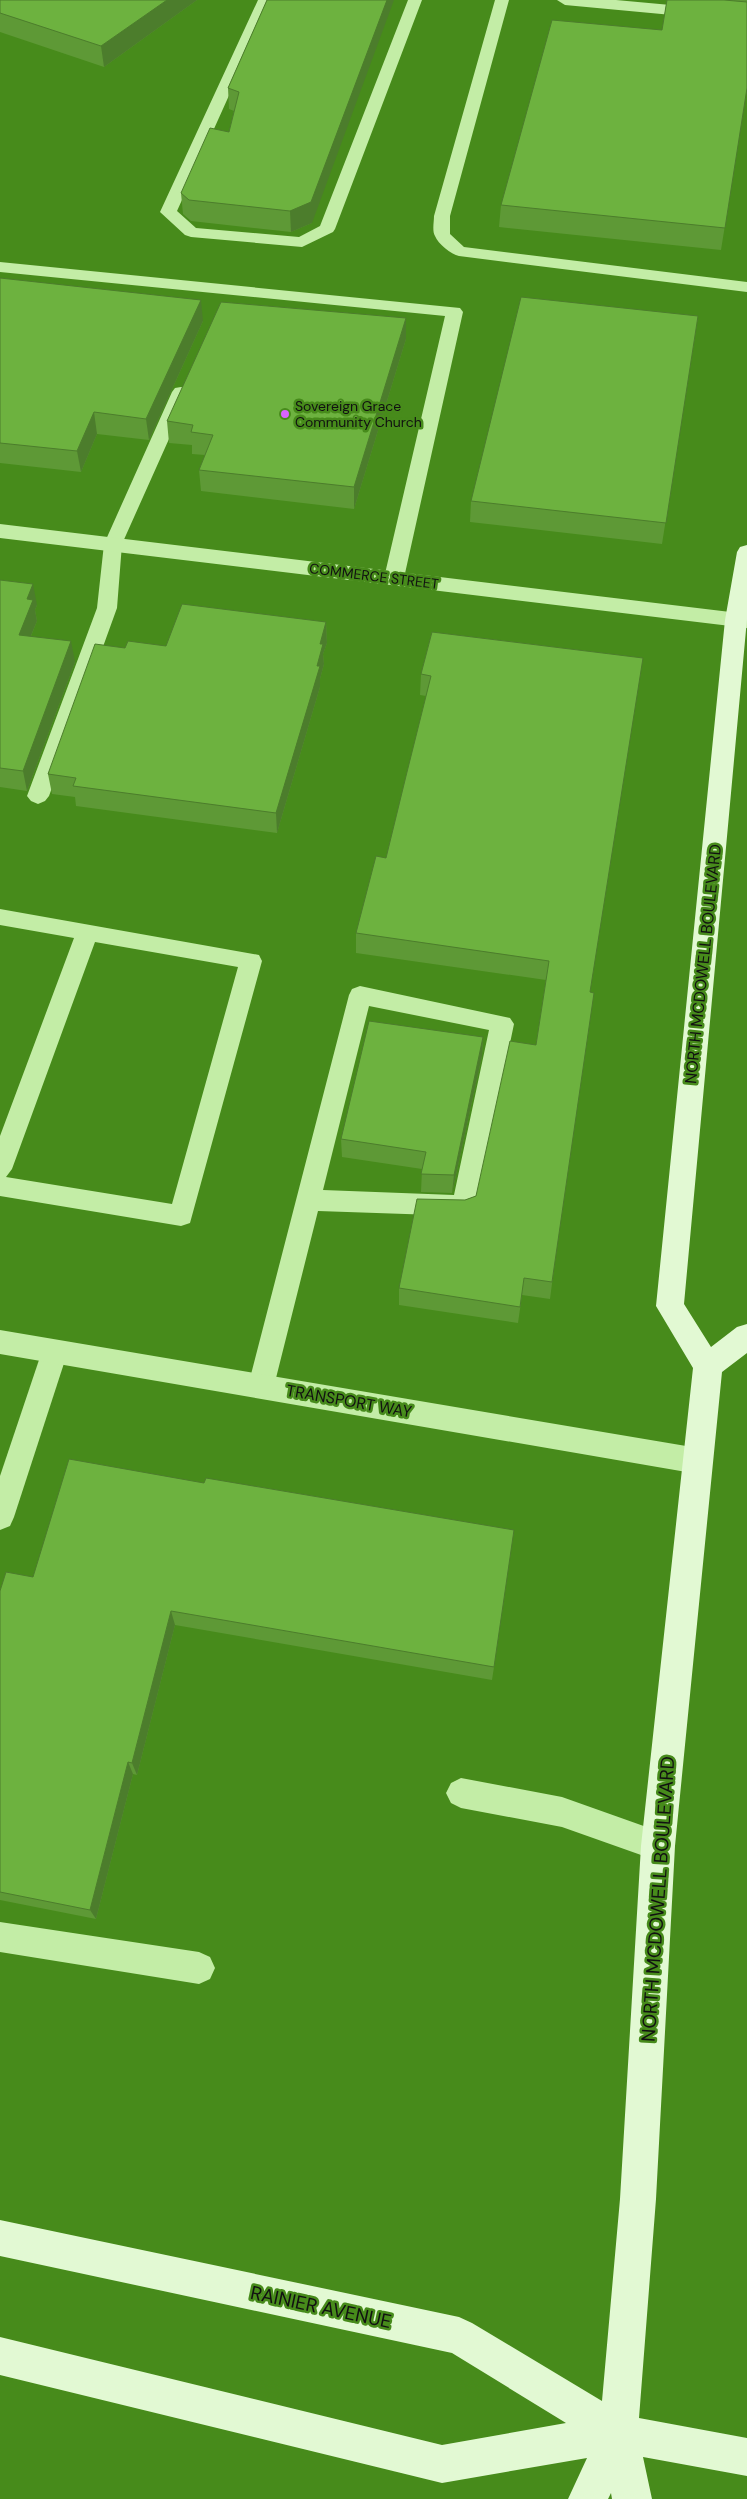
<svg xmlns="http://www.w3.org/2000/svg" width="747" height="2499" font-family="'DM Sans',sans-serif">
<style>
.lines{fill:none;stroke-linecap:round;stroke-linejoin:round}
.lane{fill:#c3eda6;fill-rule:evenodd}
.street{fill:#c3eda6;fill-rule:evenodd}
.secondary{fill:#e2f9d3;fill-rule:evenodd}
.wall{fill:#5e9936}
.shaded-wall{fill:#4c7d2c}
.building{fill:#6db23f;stroke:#4c7d2c}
.poi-dot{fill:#d963ff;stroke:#478b1b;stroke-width:2}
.labels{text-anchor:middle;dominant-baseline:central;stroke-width:5;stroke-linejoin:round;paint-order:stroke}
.far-poi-label{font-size:14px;fill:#111;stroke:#478b1b;text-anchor:start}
.far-street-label{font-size:14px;fill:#111;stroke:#478b1b}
.street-label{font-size:16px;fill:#111;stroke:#478b1b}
.near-street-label{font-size:19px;fill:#111;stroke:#478b1b}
</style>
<rect width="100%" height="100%" fill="#478b1b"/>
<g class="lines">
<g class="lane">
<polygon points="258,0 272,0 177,211 196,228 299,237 320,226 408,0 422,0 335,229 333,232 302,247 191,237 185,235 160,212"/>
<path d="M495,0H509L450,216V234L464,247L747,282V292L459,256C451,254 438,244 435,236C432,231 434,222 434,216Z"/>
<polygon points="0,262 460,308 463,312 404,578 401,582 394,584 387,582 384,578 445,316 0,272"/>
<polygon points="181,387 187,388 190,392 122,544 117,608 49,796 45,801 38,804 31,801 27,796 97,608 104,544 172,392 175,388"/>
<path d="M0,909L259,955L262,961L190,1223L181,1226L0,1196V1136L74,938L0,925ZM95,942L238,967L172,1204L6,1177L12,1169Z"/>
<path d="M360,986L510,1018L514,1024L476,1206L473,1213L464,1216L318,1211L274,1386L270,1394L261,1398L252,1394L248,1386L349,995L352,989ZM369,1006L489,1030L454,1195L323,1190Z"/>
<polygon points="55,1340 64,1343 68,1351 14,1517 10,1526 0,1530 0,1476 42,1351 46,1343"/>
<polygon points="461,1778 562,1797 669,1835 673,1846 669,1857 658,1861 562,1827 461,1808 451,1803 446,1793 451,1783"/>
<polygon points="0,1922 199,1952 210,1957 215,1968 210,1979 199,1984 0,1952"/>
</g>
<g class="street">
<polygon points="557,0 616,0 747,12 747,22 565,5"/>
<polygon points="0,524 747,614 747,628 0,538"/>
<polygon points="0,1330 698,1448 708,1452 713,1461 708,1470 698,1474 0,1354"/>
</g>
<polygon class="secondary" points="747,545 747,619 684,1304 711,1347 737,1327 747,1324 747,1353 722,1372 675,1846 656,2199 639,2418 747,2438 747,2476 643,2457 652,2499 612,2499 611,2493 608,2499 568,2499 587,2458 442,2483 0,2375 0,2337 442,2445 566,2423 452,2353 0,2256 0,2220 459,2317 472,2323 602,2401 620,2199 641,1846 693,1368 656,1306 725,620 737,552 740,547"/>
</g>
<g class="wall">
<polygon points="0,0 197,0 104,67 0,32"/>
<polygon points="267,0 312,223 291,232 191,221 183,214 181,193 229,132 234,111 229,109 228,88"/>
<polygon points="667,0 747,0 747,88 721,250 499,227 501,205 662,30"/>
<polygon points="0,278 203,321 149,440 97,434 81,472 0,463"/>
<polygon points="698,316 662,544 470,522 471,501"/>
<polygon points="406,318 406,339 354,509 201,491 199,470 205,455 192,454 192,445 169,443 167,421"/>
<polygon points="0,580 37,605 35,610 37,621 31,636 75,662 27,791 0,787"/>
<polygon points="326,622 327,643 323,654 324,664 320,679 320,687 277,833 76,806 75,797 52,794 48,774 125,648 166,646"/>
<polygon points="432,632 590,992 550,1299 522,1295 518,1323 399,1305 399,1288 465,1200 476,1196 536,1045 546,980 356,953 356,933 386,858 426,696 420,695 421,674"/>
<polygon points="483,1037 482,1056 452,1193 421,1192 422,1169 342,1157 341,1139"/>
<polygon points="6,1572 494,1667 492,1680 175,1625 137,1775 133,1774 96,1919 0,1900 0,1591"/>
</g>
<g class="shaded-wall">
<polygon points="167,0 197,0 104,67 101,46"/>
<polygon points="387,0 394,0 312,223 291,232 290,211"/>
<polygon points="201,300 203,321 149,440 146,419"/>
<polygon points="406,318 406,339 354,509 354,487"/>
<polygon points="94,412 97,434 81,472 77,451"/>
<polygon points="33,584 37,605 35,610 37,621 23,655 19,635 27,599"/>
<polygon points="326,622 327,643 323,654 324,664 320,679 320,687 277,833 276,813 317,666 320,644"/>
<polygon points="71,641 75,662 27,791 23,771"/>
<polygon points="483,1037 482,1056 452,1193 454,1175"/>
<polygon points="171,1611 175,1625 137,1775 132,1763"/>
<polygon points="128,1762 133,1774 96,1919 90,1910"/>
</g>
<g class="building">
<polygon points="0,0 167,0 101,46 0,13"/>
<polygon points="267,0 387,0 311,202 290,211 189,200 181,193 210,128 229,132 239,92 228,88"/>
<polygon points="667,0 724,0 747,2 747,88 725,228 501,205 552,20 662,30"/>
<polygon points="0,278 201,300 146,419 94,412 77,451 0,443"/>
<polygon points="521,297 698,316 666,523 471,501"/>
<polygon points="221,302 406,318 354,487 199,470 213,435 191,432 193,425 167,421"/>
<polygon points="0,580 33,584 27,599 33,600 19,635 71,641 23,771 0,768"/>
<polygon points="182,604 326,622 320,644 323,644 317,666 320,666 276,813 73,786 76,778 48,774 95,644 125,648 128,641 166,646"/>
<polygon points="432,632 643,658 590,992 594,993 552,1282 524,1278 520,1307 399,1288 417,1199 465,1200 476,1196 510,1041 536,1045 549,961 356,933 376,856 386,858 406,776 431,676 421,674"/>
<polygon points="369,1021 483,1037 454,1175 421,1174 426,1152 341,1139"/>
<polygon points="69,1459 204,1483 206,1478 514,1530 494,1667 171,1611 132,1763 128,1762 90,1910 0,1892 0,1591 6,1572 33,1577"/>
</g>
<circle class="poi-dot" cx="285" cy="414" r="5"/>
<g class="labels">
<g class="far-poi-label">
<text x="295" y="406">Sovereign Grace<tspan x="295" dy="16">Community Church</tspan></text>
</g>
<g class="far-street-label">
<text transform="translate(374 576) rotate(7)">COMMERCE STREET</text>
</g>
<g class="street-label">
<text transform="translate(703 964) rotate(-84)">NORTH MCDOWELL BOULEVARD</text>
<text transform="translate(349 1401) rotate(10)">TRANSPORT WAY</text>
</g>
<g class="near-street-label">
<text transform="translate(658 1899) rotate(-86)">NORTH MCDOWELL BOULEVARD</text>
<text transform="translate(321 2307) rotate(12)">RAINIER AVENUE</text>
</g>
</g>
</svg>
